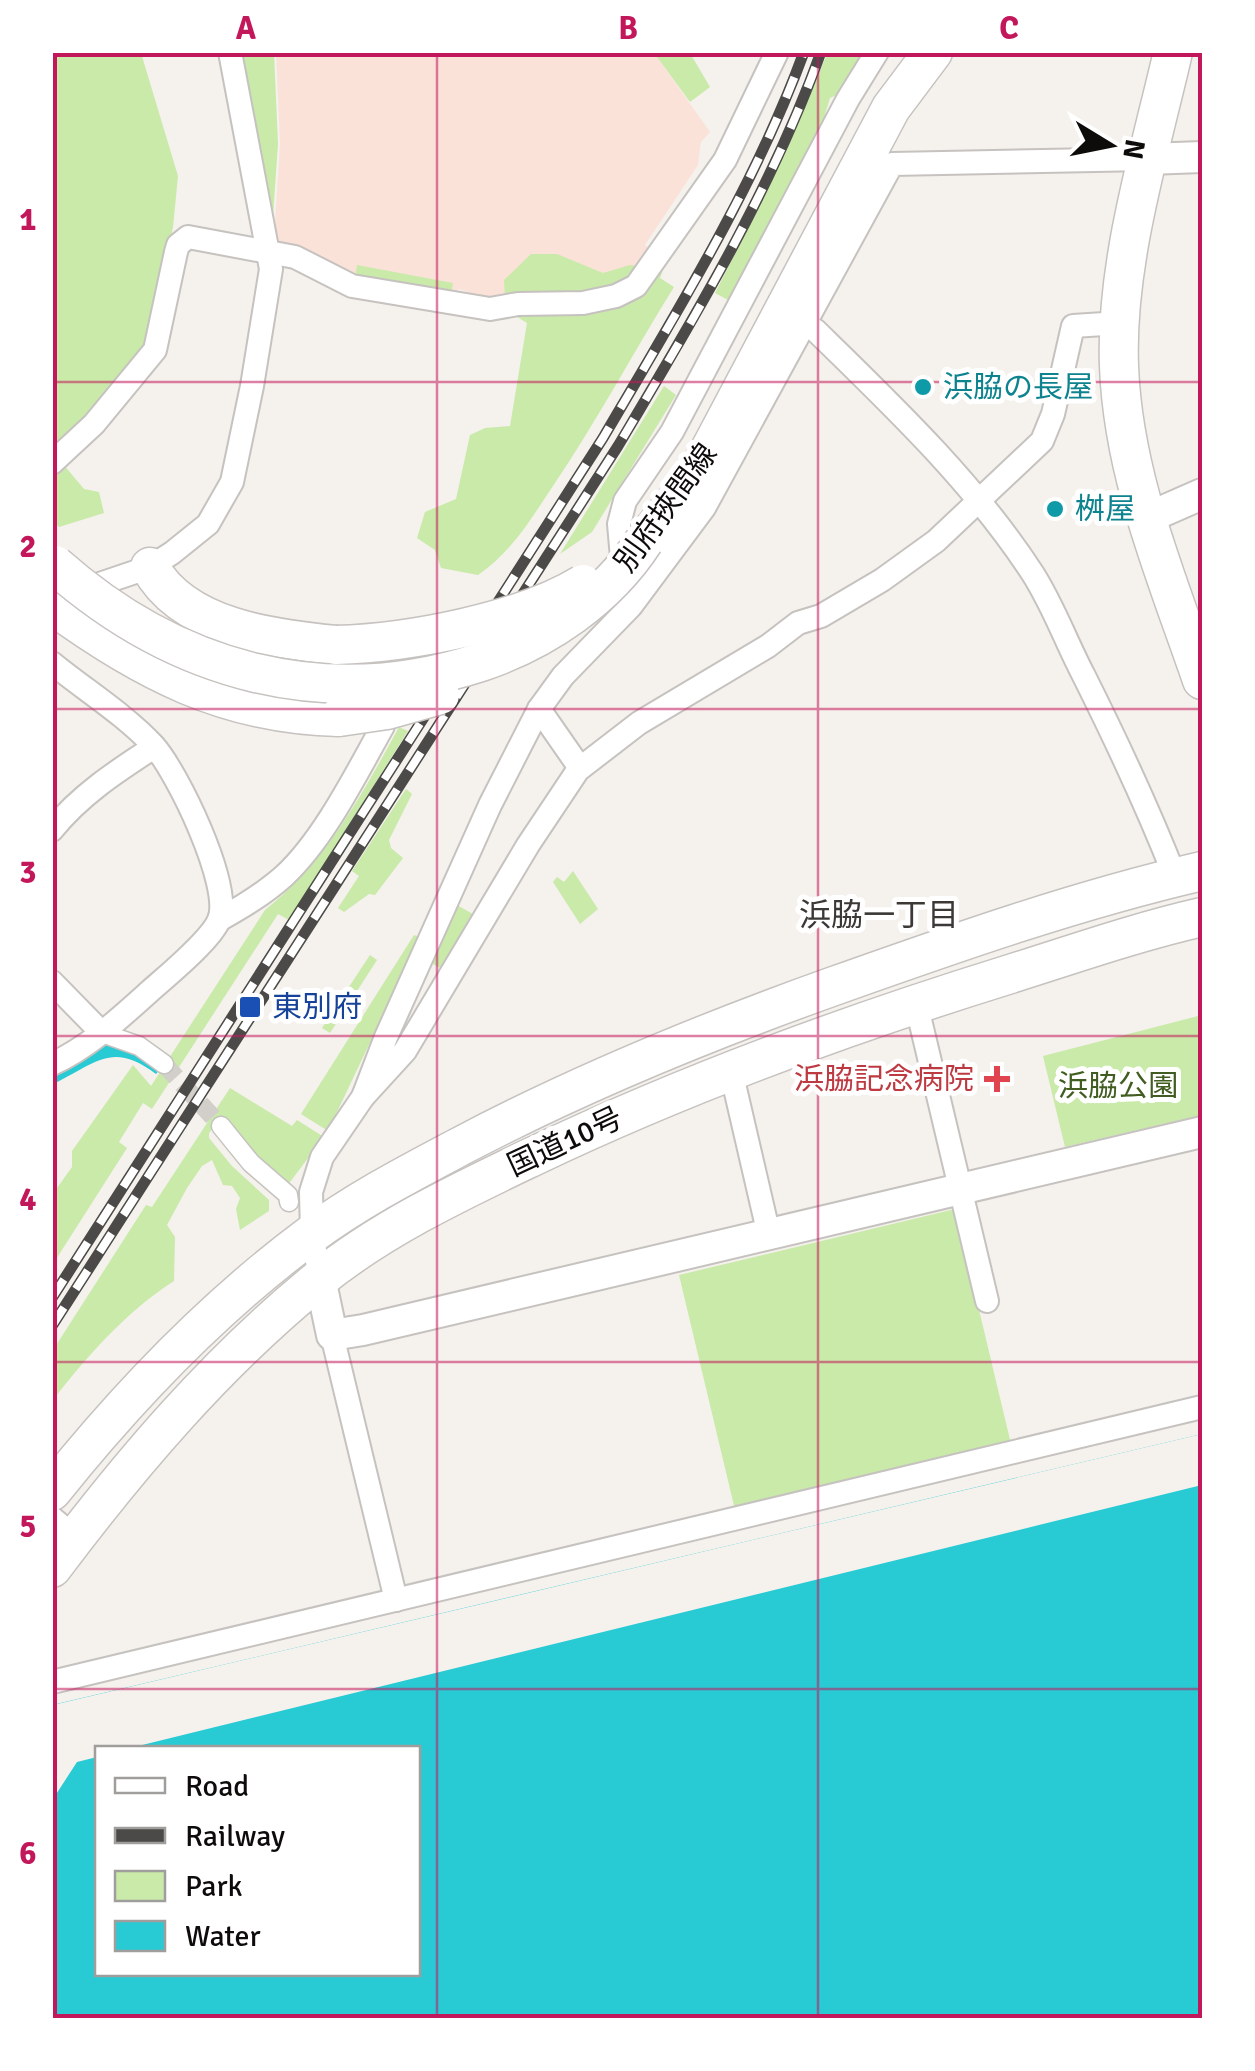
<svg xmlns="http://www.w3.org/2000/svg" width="1255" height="2071" font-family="Signika,'Noto Sans JP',sans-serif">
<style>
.education{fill:#fbe2d9}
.green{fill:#c9eaa9}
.water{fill:#28cad4;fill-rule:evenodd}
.pier{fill:#f5f1ed}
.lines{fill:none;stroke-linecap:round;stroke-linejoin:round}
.pedestrian-tunnel{stroke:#d2cfcb;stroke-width:18;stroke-dasharray:18 9;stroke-linecap:butt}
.pedestrian-casing{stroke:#c6c2bf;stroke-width:21}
.minor-casing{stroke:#c6c2bf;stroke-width:26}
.tertiary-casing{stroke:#c6c2bf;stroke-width:34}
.primary-casing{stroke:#c6c2bf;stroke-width:41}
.trunk-casing{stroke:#c6c2bf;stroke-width:41}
.pedestrian{stroke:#fff;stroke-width:18}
.minor{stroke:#fff;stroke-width:22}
.tertiary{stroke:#fff;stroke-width:30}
.primary{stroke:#fff;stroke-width:38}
.trunk{stroke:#fff;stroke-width:38}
.rail-casing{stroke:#4c4a48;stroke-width:11}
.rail{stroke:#fff;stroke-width:8;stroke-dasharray:22;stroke-linecap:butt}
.primary-bridge-casing{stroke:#c6c2bf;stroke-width:41;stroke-linecap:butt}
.primary-bridge{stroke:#fff;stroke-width:38}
.grid{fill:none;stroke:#c2185b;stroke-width:2.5;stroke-opacity:0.55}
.culture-dot{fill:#0f9aa8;stroke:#fff;stroke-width:4}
.transit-dot{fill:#1a4fb4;stroke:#fff;stroke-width:4}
.health-dot{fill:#e0444e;stroke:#fff;stroke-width:4}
.labels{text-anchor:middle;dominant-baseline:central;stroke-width:10;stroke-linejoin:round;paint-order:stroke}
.culture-label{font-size:30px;fill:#0d838f;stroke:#fff;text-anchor:start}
.street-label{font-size:30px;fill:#0e0c0b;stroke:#fff}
.transit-label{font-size:30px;fill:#164399;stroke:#fff;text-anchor:start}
.health-label{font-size:30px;fill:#be3a42;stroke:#fff;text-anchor:end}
.park-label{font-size:30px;fill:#415d21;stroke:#fff}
.neighbourhood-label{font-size:32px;fill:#3b3836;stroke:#fff}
.neatline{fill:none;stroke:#c2185b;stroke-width:4}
.grid-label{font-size:32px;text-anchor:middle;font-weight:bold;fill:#c2185b}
</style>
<rect width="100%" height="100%" fill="#f5f1ed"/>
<polygon class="education" points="276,53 654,53 710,132 701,142 698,165 645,245 653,252 643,267 492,300 459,289 451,295 355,277 278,245 274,239 280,143"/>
<g class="green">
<polygon points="53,53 141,53 178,176 173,227 150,340 139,360 53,453"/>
<polygon points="237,53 274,53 278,144 272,230"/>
<polygon points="654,53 690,53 710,87 690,102"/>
<polygon points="837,55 862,57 839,94 830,98 820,131 730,301 715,293 761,203 826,57"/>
<path d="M673,242L660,278L674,287C633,353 597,421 553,486C531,519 511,553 478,575L441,568L435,550L417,538L425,512L456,499L470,435L485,428L510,426L527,323L509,312L624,299Z"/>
<polygon points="531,254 557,254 603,273 630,265 643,267 613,292 505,299 504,280"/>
<polygon points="357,265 453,283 451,295 355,277"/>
<polygon points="664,386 676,395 592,532 560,554"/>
<polygon points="63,464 84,489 99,492 104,513 59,527 53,521 52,472"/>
<path d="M399,727L408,731L289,920L278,914L152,1109L143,1103L119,1142L127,1148L53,1264L52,1195L72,1167V1151L133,1065L151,1086L265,910C325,863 363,793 399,727Z"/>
<polygon points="406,789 412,794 389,840 391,848 403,858 375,895 369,894 344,912 338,908 359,876 352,871"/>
<polygon points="573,871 598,909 580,924 553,882 557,877 564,882"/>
<polygon points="457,905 478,917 446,971 431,963"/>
<polygon points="414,935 420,937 328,1131 301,1114"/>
<polygon points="370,955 377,960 330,1033 322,1028"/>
<polygon points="1202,1015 1202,1115 1065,1147 1043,1056"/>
<path d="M230,1088L292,1126L297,1120L324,1137L287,1186L216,1125L209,1133V1138L232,1166L269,1200V1211L240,1230L236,1209L240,1198L232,1186L223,1185L212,1160L202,1166L187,1188L167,1225L175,1237L174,1281C127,1311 87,1356 53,1400V1350L146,1205L152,1207Z"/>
<polygon points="955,1209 1011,1444 735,1510 679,1275"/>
</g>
<g class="water">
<path d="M103,1045H121L162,1067L156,1074C112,1040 95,1064 53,1084V1073Z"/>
<path d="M1202,1434V2018H53L52,1705ZM98,1748H418V1974H98Z"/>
</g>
<polygon class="pier" points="1202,1434 1202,1485 130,1748 98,1748 97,1757 77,1762 53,1799 53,1705"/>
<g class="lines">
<polyline class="pedestrian-tunnel" points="164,1064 221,1126"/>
<defs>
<g id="pedestrian">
<polyline points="102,1033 139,1046 164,1064"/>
<polyline points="221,1126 251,1163 288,1195 289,1202"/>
</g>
<g id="minor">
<path d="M806,325L815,330C892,405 974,483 1033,574C1054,607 1066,642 1084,676C1117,742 1148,808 1175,877"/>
<polyline points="52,463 94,424 155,350 176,252 178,245 188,237 295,257 352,286 490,309 518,304 583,303 616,296 636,286 725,160 777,52"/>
<polyline points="623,569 619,524 625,501 672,432 848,99 877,52"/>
<polyline points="79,591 150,567 172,553 208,524 232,482 252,386 271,269 230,52"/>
<path d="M52,663C85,690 124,714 153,745C177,771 233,887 219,920C211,940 167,976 150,991C120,1018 89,1047 52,1064"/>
<polyline points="539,709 580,768"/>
<path d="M52,830C80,795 117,771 154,747"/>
<path d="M219,920C242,907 264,894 284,876C324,839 356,774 383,726"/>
<polyline points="52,982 102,1033"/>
<polyline points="916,1003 987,1301"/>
<polyline points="731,1071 769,1235"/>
<polyline points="363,1097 386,1037 490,805 539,709 563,676 631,606 704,508 892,164 1148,159"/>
<polyline points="320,1278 312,1234 311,1192 322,1157 363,1097 405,1051 528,845 578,770 639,723 768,646 798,623 821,616 882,580 936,541 1042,441 1053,414 1073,326 1120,323"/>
<polyline points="332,1335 396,1600"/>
<polyline points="52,1518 75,1537"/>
<polyline points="52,1682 1202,1407"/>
</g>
<g id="tertiary">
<polyline points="1148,159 1202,157"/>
<polyline points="1145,519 1202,494"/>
<polyline points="320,1278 332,1335 363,1330 1202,1132"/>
</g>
<g id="primary">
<path d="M1173,52C1150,152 1115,264 1119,366C1123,476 1167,578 1202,680"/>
<polyline points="644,541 687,487 706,457 891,108 933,52"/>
<path d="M150,567C183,628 273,639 336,645"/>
<path d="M52,605C141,670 226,715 339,717"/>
</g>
<g id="trunk">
<path d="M52,1491C128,1396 211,1309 309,1236C356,1201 408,1174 459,1147C580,1083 705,1032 834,986C955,943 1077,900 1202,871"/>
<path d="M52,1568C131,1463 216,1363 318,1280C382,1228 461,1191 534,1156C687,1083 846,1025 1007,975C1071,955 1136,932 1202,917"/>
</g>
</defs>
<use href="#pedestrian" class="pedestrian-casing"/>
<use href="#minor" class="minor-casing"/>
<use href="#tertiary" class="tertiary-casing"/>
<use href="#primary" class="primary-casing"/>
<use href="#trunk" class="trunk-casing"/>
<use href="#pedestrian" class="pedestrian"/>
<use href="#minor" class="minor"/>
<use href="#tertiary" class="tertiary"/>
<use href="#primary" class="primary"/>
<use href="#trunk" class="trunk"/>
<defs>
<g id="rail">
<path d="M52,1298L603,438C675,315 755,186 804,52"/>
<path d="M52,1326L618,446C693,320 771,191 821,52"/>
</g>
</defs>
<use href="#rail" class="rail-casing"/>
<use href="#rail" class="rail"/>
<defs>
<g id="primary-bridge">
<path d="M55,565C176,672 325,713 481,662C546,640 607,598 644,541"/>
<path d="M336,645C408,643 521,622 583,584"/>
<polyline points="339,717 387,710 440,695"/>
</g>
</defs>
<use href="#primary-bridge" class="primary-bridge-casing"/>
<use href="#primary-bridge" class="primary-bridge"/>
</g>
<path class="grid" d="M437,52V2018M818,52V2018M52,382H1202M52,709H1202M52,1036H1202M52,1362H1202M52,1689H1202"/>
<g class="culture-dot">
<circle cx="923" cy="387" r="10"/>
<circle cx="1055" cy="509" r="10"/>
</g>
<rect class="transit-dot" x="238" y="995" width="24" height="24" rx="5"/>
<path class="health-dot" d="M992 1064h10v10h10v10h-10v10h-10v-10h-10v-10h10z"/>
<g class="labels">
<g class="culture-label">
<text x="943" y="387">浜脇の長屋</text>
<text x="1075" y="509">桝屋</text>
</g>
<g class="street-label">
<text transform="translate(666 508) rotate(-54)">別府挾間線</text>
<text transform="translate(565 1142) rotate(-25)">国道10号</text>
</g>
<g class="transit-label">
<text x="272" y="1007">東別府</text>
</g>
<g class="health-label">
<text x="974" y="1079">浜脇記念病院</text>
</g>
<g class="park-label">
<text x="1118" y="1086">浜脇公園</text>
</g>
<g class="neighbourhood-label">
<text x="879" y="915">浜脇一丁目</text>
</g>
</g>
<rect width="1255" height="2071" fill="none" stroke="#ffffff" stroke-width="110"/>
<rect x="95" y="1746" width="325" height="230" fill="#ffffff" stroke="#9f9e9d" stroke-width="2.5"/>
<rect x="115" y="1778" width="50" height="15" fill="#ffffff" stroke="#9f9e9d" stroke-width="2.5"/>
<text x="185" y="1796" font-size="30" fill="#0e0c0b">Road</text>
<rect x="115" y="1828" width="50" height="15" fill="#4c4a48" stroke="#9f9e9d" stroke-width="2.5"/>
<text x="185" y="1846" font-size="30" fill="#0e0c0b">Railway</text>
<rect x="115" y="1871" width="50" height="30" fill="#c9eaa9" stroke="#9f9e9d" stroke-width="2.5"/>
<text x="185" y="1896" font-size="30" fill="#0e0c0b">Park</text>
<rect x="115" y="1921" width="50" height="30" fill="#28cad4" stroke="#9f9e9d" stroke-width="2.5"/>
<text x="185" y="1946" font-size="30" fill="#0e0c0b">Water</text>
<g transform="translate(1110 145) rotate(100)" stroke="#ffffff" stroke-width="8" paint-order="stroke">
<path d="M0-8L18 38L0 25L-18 38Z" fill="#0e0c0b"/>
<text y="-15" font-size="28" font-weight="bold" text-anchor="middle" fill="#0e0c0b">N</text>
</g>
<rect x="55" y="55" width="1145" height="1961" class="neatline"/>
<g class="grid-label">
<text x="246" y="39">A</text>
<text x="628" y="39">B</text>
<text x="1009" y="39">C</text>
<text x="28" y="230">1</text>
<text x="28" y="557">2</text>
<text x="28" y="883">3</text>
<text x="28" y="1210">4</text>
<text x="28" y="1537">5</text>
<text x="28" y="1864">6</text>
</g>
</svg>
